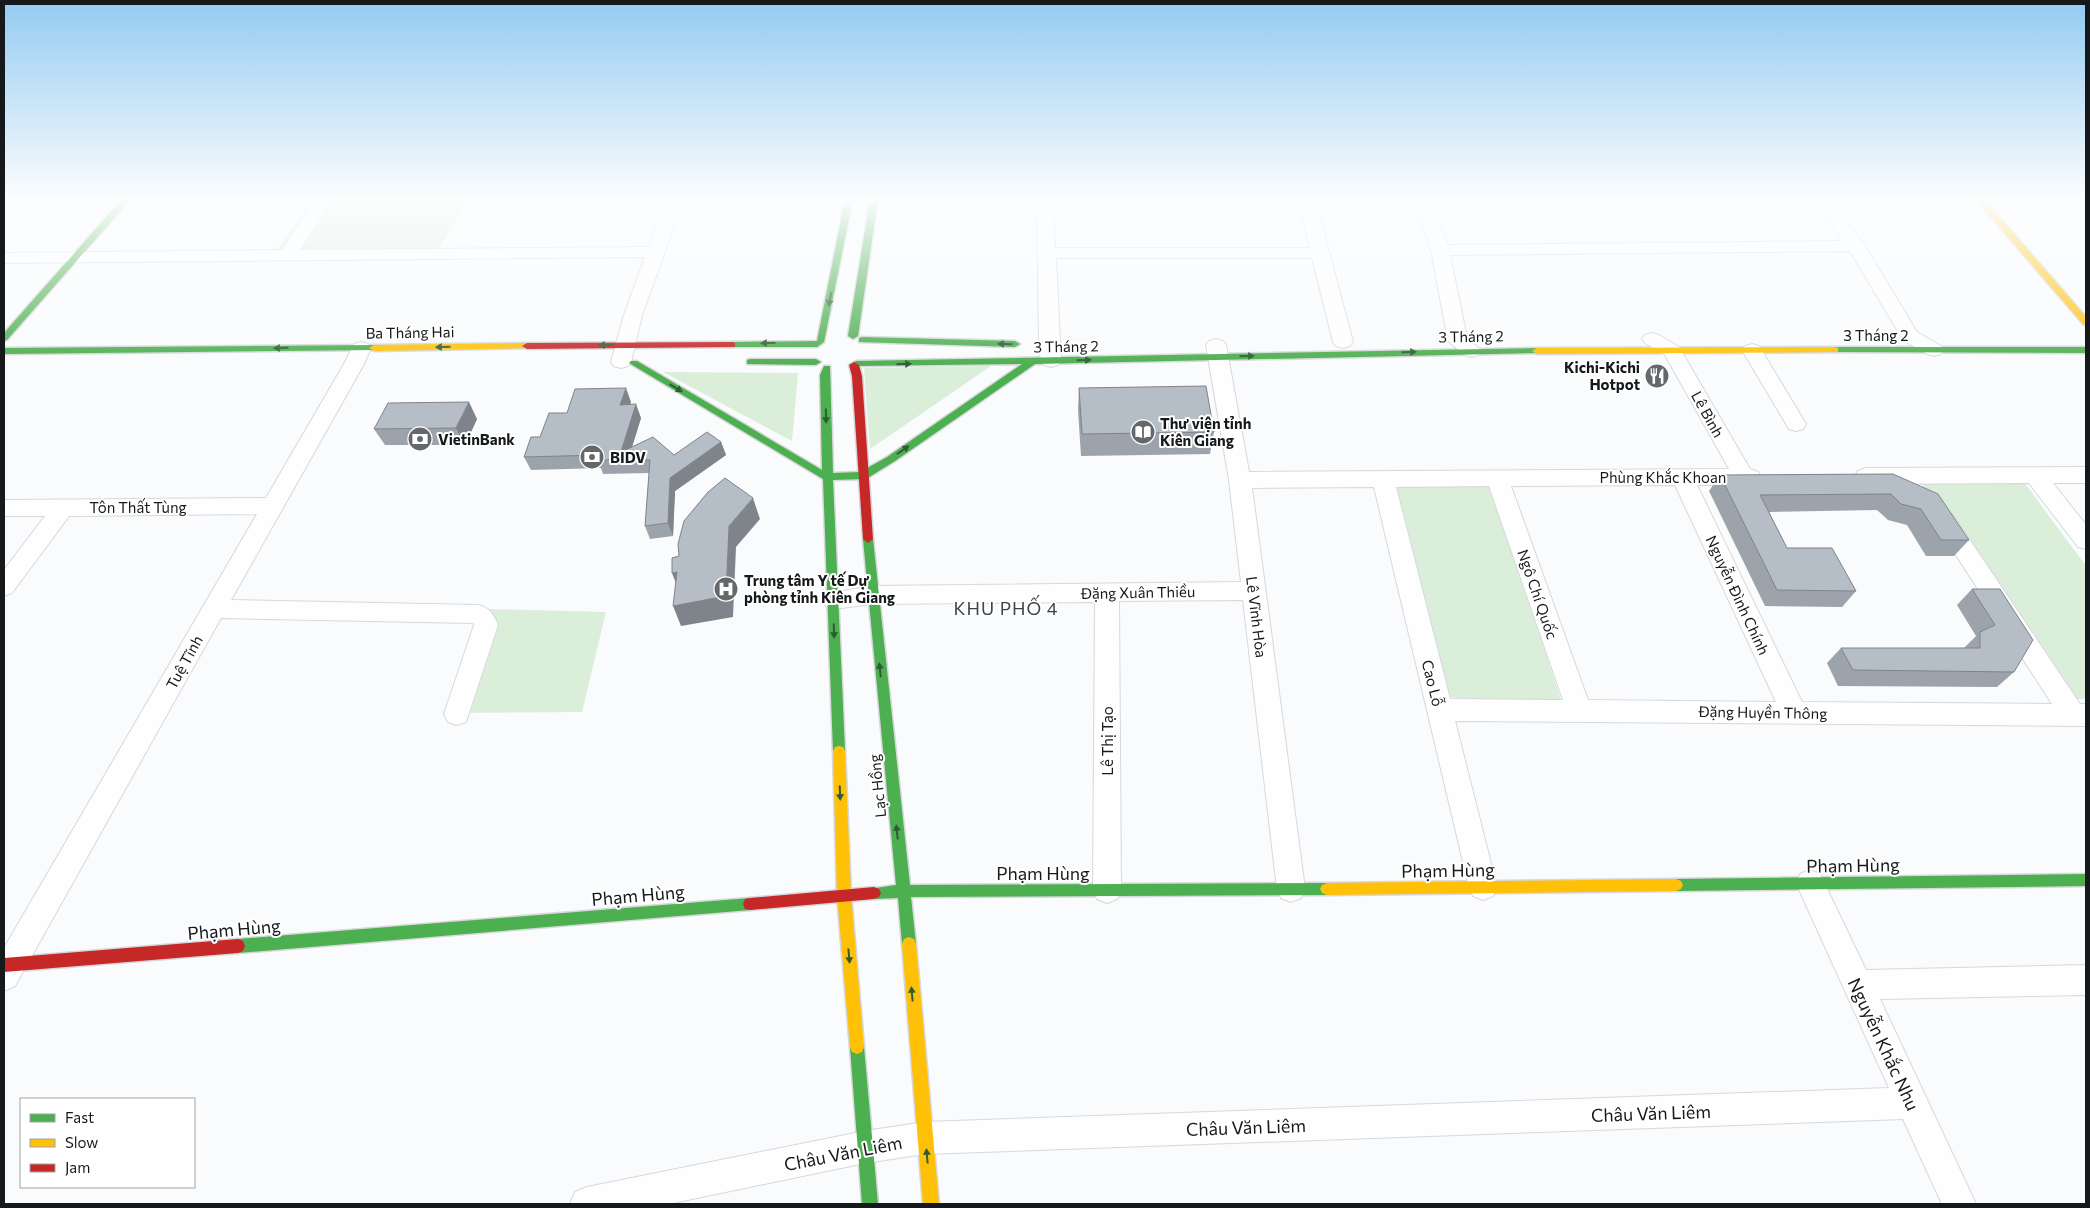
<svg xmlns="http://www.w3.org/2000/svg" width="2090" height="1208" font-family="Commissioner,sans-serif">
<style>
.green{fill:#daeeda}
.lines{fill:none;stroke-linecap:round;stroke-linejoin:round}
.street-casing{stroke:#d6d8da;stroke-width:2}
.fast-casing{stroke:#d6d8da;stroke-width:3}
.slow-casing{stroke:#d6d8da;stroke-width:3}
.jam-casing{stroke:#d6d8da;stroke-width:3}
.street{fill:#fefeff;fill-rule:evenodd}
.fast{fill:#4caf50;fill-rule:evenodd}
.slow{fill:#ffc107;fill-rule:evenodd}
.jam{fill:#c62828;fill-rule:evenodd}
.wall{fill:#9ca3ab}
.shaded-wall{fill:#7f848b}
.building{fill:#b5bdc7;stroke:#7f848b}
.oneway{fill:#2e5c33}
.labels{text-anchor:middle;dominant-baseline:central;stroke-width:4;stroke-linejoin:round;paint-order:stroke}
.street-label{font-size:15px;fill:#16191b;stroke:#fff}
.poi-label{font-size:15px;font-weight:bold;fill:#16191b;stroke:#fff;text-anchor:start}
.quarter-label{font-size:18px;letter-spacing:1px;fill:#3e434a;stroke:#fff}
.near-street-label{font-size:18px;fill:#16191b;stroke:#fff}
</style>
<rect width="100%" height="100%" fill="#f9fbfd"/>
<g class="green">
<polygon points="314,199 468,199 438,250 277,250"/>
<polygon points="991,366 870,449 864,368"/>
<polygon points="663,372 798,373 792,441"/>
<polygon points="1920,482 2024,482 2086,566 2086,699 2061,699"/>
<polygon points="1491,485 1562,703 1439,697 1387,487"/>
<polygon points="486,609 606,612 582,712 443,713"/>
</g>
<g class="lines">
<defs>
<g id="street">
<polygon points="316,199 333,199 300,250 649,247 667,199 684,199 642,315 631,362 628,366 621,368 614,366 611,362 624,315 645,257 4,263 4,253 282,250"/>
<polygon points="1037,199 1053,199 1055,248 1310,248 1298,199 1315,199 1353,342 1350,346 1343,348 1336,346 1333,342 1312,258 1056,258 1061,361 1058,365 1051,367 1044,365 1041,361 1039,345"/>
<polygon points="1415,199 1432,199 1447,245 1843,241 1812,199 1829,199 1865,246 1917,332 1941,346 1944,350 1941,354 1934,356 1927,354 1903,340 1850,251 1450,255 1467,338 1482,351 1479,355 1472,357 1465,355 1448,341 1431,250"/>
<path d="M1652,333L1659,335L1679,347L1750,469L1758,472L1761,477L1758,482L1750,485H1697L1802,702L2052,704L1934,521L1937,515L1945,513L1953,515L2080,704H2086V726L1455,721L1497,887L1493,896L1483,900L1473,896L1469,887L1374,487L1252,488L1305,889L1301,898L1291,902L1281,898L1277,889L1243,600L1119,601L1121,890L1117,899L1107,903L1097,899L1093,890L1095,602L872,604L834,609L826,606L822,600L826,594L872,586L1241,582L1229,480L1206,345L1209,341L1216,339L1223,341L1226,345L1249,472L1729,469L1665,355L1645,343L1642,339L1645,335ZM1675,485L1776,702L1588,700L1511,486ZM1489,486L1563,700L1450,699L1396,487Z"/>
<path d="M361,342L368,344L371,348L364,364L231,600L478,605C490,608 493,614 498,625L466,722L457,725L448,722L444,714L474,625L473,623L221,618L15,986L4,991V948L257,514L69,516L12,593L4,596V570L45,516H4V500L266,498L344,364L354,344Z"/>
<polygon points="1752,344 1759,346 1806,424 1803,429 1796,431 1789,429 1786,424 1742,350 1745,346"/>
<polygon points="2086,467 2086,483 2053,483 2086,525 2086,549 2078,547 2029,483 1866,484 1858,481 1855,476 1858,471 1866,468"/>
<polygon points="1810,870 1820,874 1866,970 2086,965 2086,995 1880,999 1976,1204 1942,1204 1903,1119 925,1154 865,1163 668,1204 570,1204 575,1192 587,1187 865,1131 925,1122 1889,1088 1796,883 1800,874"/>
</g>
<g id="fast">
<polygon points="122,199 131,199 7,340 4,341 4,333"/>
<polygon points="845,199 853,199 824,342 817,347 729,347 729,343 732,342 817,341"/>
<polygon points="870,199 878,199 858,336 853,339 848,336"/>
<polygon points="862,337 1015,341 1020,344 1015,347 859,342 859,338"/>
<polygon points="374,345 379,348 377,350 4,354 4,348"/>
<polygon points="1835,347 2086,347 2086,353 1832,352 1832,348"/>
<polygon points="1537,348 1542,351 1540,353 1035,364 895,461 866,479 833,480 845,751 843,755 839,756 835,755 833,751 823,479 629,363 631,361 637,361 822,470 820,375 824,366 830,366 833,473 860,472 887,457 1022,364 853,366 851,364 856,361"/>
<polygon points="750,359 816,359 821,362 816,365 747,364 747,360"/>
<polygon points="868,535 873,539 910,885 1327,883 1332,885 1334,889 1332,893 1327,895 911,897 916,944 914,949 909,951 904,949 902,944 898,898 874,899 869,897 867,893 869,889 896,885 863,539"/>
<polygon points="2086,874 2086,886 1676,891 1671,889 1669,885 1671,881 1676,879"/>
<polygon points="750,898 755,899 757,904 755,909 750,910 238,953 233,951 231,946 233,941 238,939"/>
<polygon points="857,1040 862,1042 864,1047 878,1204 862,1204 850,1047 852,1042"/>
</g>
<g id="slow">
<polygon points="1975,199 1984,199 2086,317 2086,325 2083,324"/>
<polygon points="527,343 530,344 530,348 374,351 369,348 374,345"/>
<polygon points="1835,347 1838,348 1838,352 1537,354 1532,351 1537,348"/>
<polygon points="839,746 843,747 845,751 851,895 864,1047 862,1052 857,1054 852,1052 850,1047 837,895 833,751 835,747"/>
<polygon points="1676,879 1681,881 1683,885 1681,889 1676,891 1327,895 1322,893 1320,889 1322,885 1327,883"/>
<polygon points="909,937 914,939 916,944 939,1204 923,1204 902,944 904,939"/>
</g>
<g id="jam">
<polygon points="732,342 735,343 735,347 527,349 522,346 527,343"/>
<polygon points="854,362 859,365 862,376 873,539 868,543 863,539 852,376 849,365"/>
<polygon points="874,887 879,889 881,893 879,897 874,899 750,910 745,909 743,904 745,899 750,898"/>
<polygon points="238,939 243,941 245,946 243,951 238,953 4,972 4,958"/>
</g>
</defs>
<use href="#street" class="street-casing"/>
<use href="#fast" class="fast-casing"/>
<use href="#slow" class="slow-casing"/>
<use href="#jam" class="jam-casing"/>
<use href="#street" class="street"/>
<use href="#fast" class="fast"/>
<use href="#slow" class="slow"/>
<use href="#jam" class="jam"/>
</g>
<g class="wall">
<polygon points="1079,388 1214,432 1210,454 1081,456 1078,410"/>
<polygon points="631,402 630,404 641,418 632,447 674,455 721,442 726,455 675,491 673,536 650,539 645,526 649,473 603,474 601,468 531,470 524,457 540,437 567,413"/>
<polygon points="477,419 465,445 385,445 374,429"/>
<polygon points="1893,474 1969,540 1954,556 1926,556 1907,525 1888,520 1877,510 1769,512 1787,548 1856,591 1842,607 1765,606 1709,491 1720,475"/>
<polygon points="1972,589 2000,589 2014,672 1997,687 1838,686 1827,663 1841,648 1964,648 1976,636 1957,605"/>
</g>
<g class="shaded-wall">
<polygon points="626,388 631,402 626,418 620,405"/>
<polygon points="469,402 477,419 465,445 456,428"/>
<polygon points="636,404 641,418 628,460 621,452"/>
<polygon points="721,442 726,455 675,491 673,536 668,523 670,478"/>
<polygon points="753,498 760,519 736,547 733,617 681,626 673,606 729,526"/>
<polygon points="677,572 680,594 672,573"/>
</g>
<g class="building">
<polygon points="1206,386 1214,432 1082,434 1079,388"/>
<polygon points="626,388 620,405 636,404 621,452 653,437 674,455 707,432 721,442 670,478 668,523 645,526 650,460 598,460 600,455 524,457 531,437 540,437 549,413 567,413 575,389"/>
<polygon points="469,402 456,428 374,429 388,403"/>
<polygon points="1893,474 1938,494 1969,540 1941,540 1921,509 1901,504 1891,494 1760,495 1787,548 1832,548 1856,591 1777,590 1720,475"/>
<polygon points="725,478 753,498 729,526 726,596 673,606 677,572 672,573 672,558 679,556 678,544 684,521 708,492"/>
<polygon points="1972,589 2000,589 2033,640 2014,672 1853,670 1841,648 1980,648 1980,632 1995,625"/>
</g>
<defs><path id="oneway-solid" d="M-6-.8H1V-3.2L6.5 0L1 3.2V.8H-6Z" transform="scale(1.25)"/></defs>
<g class="oneway">
<use href="#oneway-solid" transform="translate(830 299) rotate(101)"/>
<use href="#oneway-solid" transform="translate(768 343) rotate(179)"/>
<use href="#oneway-solid" transform="translate(1005 344) rotate(-179)"/>
<use href="#oneway-solid" transform="translate(606 345) rotate(179)"/>
<use href="#oneway-solid" transform="translate(443 347) rotate(179)"/>
<use href="#oneway-solid" transform="translate(281 348) rotate(179)"/>
<use href="#oneway-solid" transform="translate(1409 352) rotate(-1)"/>
<use href="#oneway-solid" transform="translate(1247 356) rotate(-1)"/>
<use href="#oneway-solid" transform="translate(1084 360) rotate(-1)"/>
<use href="#oneway-solid" transform="translate(904 364) rotate(-1)"/>
<use href="#oneway-solid" transform="translate(676 388) rotate(31)"/>
<use href="#oneway-solid" transform="translate(826 416) rotate(89)"/>
<use href="#oneway-solid" transform="translate(903 450) rotate(-35)"/>
<use href="#oneway-solid" transform="translate(834 631) rotate(88)"/>
<use href="#oneway-solid" transform="translate(880 670) rotate(-96)"/>
<use href="#oneway-solid" transform="translate(840 793) rotate(88)"/>
<use href="#oneway-solid" transform="translate(897 832) rotate(-96)"/>
<use href="#oneway-solid" transform="translate(849 956) rotate(85)"/>
<use href="#oneway-solid" transform="translate(912 994) rotate(-95)"/>
<use href="#oneway-solid" transform="translate(927 1156) rotate(-95)"/>
</g>
<linearGradient id="sky" x2="0" y2="1"><stop stop-color="#93cbf1"/><stop offset="0.54" stop-color="#fcfdfe"/><stop offset="1" stop-color="#fcfdfe" stop-opacity="0"/></linearGradient>
<rect width="2090" height="368" fill="url(#sky)"/>
<defs>
<symbol id="restaurant-disc" viewBox="-11 -11 22 22"><circle r="9.5" fill="#65686a" stroke="#fff"/><path d="M-5-6h1v4h1v-4h1v4h1v-4h1v5L-1.5 .5V6h-2V.5L-5-1ZM5-6V6H3V1.5H1.5Q1.5-4 5-6Z" fill="#fff"/></symbol>
<symbol id="library-disc" viewBox="-11 -11 22 22"><circle r="9.5" fill="#65686a" stroke="#fff"/><path d="M-6-4Q-3-5.5-.7-3.5V5Q-3 3-6 4ZM6-4Q3-5.5 .7-3.5V5Q3 3 6 4Z" fill="#fff"/></symbol>
<symbol id="bank-disc" viewBox="-11 -11 22 22"><circle r="9.5" fill="#65686a" stroke="#fff"/><path d="M-6-4H6V4H-6ZM0-2.3a2.3 2.3 0 1 0 0 4.6a2.3 2.3 0 1 0 0-4.6Z" fill="#fff"/></symbol>
<symbol id="hospital-disc" viewBox="-11 -11 22 22"><circle r="9.5" fill="#65686a" stroke="#fff"/><path d="M-5-5h3v3.5h4V-5h3V5h-3V1.5h-4V5h-3Z" fill="#fff"/></symbol>
</defs>
<g fill-rule="evenodd">
<use href="#restaurant-disc" x="1643" y="362" width="28" height="28"/>
<use href="#library-disc" x="1129" y="418" width="28" height="28"/>
<use href="#bank-disc" x="406" y="425" width="28" height="28"/>
<use href="#bank-disc" x="578" y="443" width="28" height="28"/>
<use href="#hospital-disc" x="712" y="575" width="28" height="28"/>
</g>
<g class="labels">
<g class="street-label">
<text transform="translate(410 332) rotate(-1)">Ba Tháng Hai</text>
<text x="1876" y="335">3 Tháng 2</text>
<text transform="translate(1471 336) rotate(-1)">3 Tháng 2</text>
<text transform="translate(1066 346) rotate(-1)">3 Tháng 2</text>
<text transform="translate(1708 414) rotate(61)">Lê Bình</text>
<text x="1663" y="477">Phùng Khắc Khoan</text>
<text x="138" y="507">Tôn Thất Tùng</text>
<text transform="translate(1138 592) rotate(-1)">Đặng Xuân Thiều</text>
<text transform="translate(1538 594) rotate(71)">Ngô Chí Quốc</text>
<text transform="translate(1738 595) rotate(65)">Nguyễn Đình Chính</text>
<text transform="translate(1257 617) rotate(83)">Lê Vĩnh Hòa</text>
<text transform="translate(184 662) rotate(-61)">Tuệ Tĩnh</text>
<text transform="translate(1433 683) rotate(76)">Cao Lỗ</text>
<text transform="translate(1763 712) rotate(1)">Đặng Huyền Thông</text>
<text transform="translate(1107 741) rotate(-90)">Lê Thị Tạo</text>
<text transform="translate(877 786) rotate(-96)">Lạc Hồng</text>
</g>
<g class="poi-label">
<text x="1640" y="367" text-anchor="end">Kichi-Kichi<tspan x="1640" dy="17">Hotpot</tspan></text>
<text x="1160" y="423">Thư viện tỉnh<tspan x="1160" dy="17">Kiên Giang</tspan></text>
<text x="438" y="439">VietinBank</text>
<text x="610" y="457">BIDV</text>
<text x="744" y="580">Trung tâm Y tế Dự<tspan x="744" dy="17">phòng tỉnh Kiên Giang</tspan></text>
</g>
<g class="quarter-label">
<text x="1006" y="608">KHU PHỐ 4</text>
</g>
<g class="near-street-label">
<text transform="translate(1853 865) rotate(-1)">Phạm Hùng</text>
<text transform="translate(1448 870) rotate(-1)">Phạm Hùng</text>
<text x="1043" y="873">Phạm Hùng</text>
<text transform="translate(638 895) rotate(-5)">Phạm Hùng</text>
<text transform="translate(234 929) rotate(-5)">Phạm Hùng</text>
<text transform="translate(1884 1044) rotate(65)">Nguyễn Khắc Nhu</text>
<text transform="translate(1651 1113) rotate(-2)">Châu Văn Liêm</text>
<text transform="translate(1246 1127) rotate(-2)">Châu Văn Liêm</text>
<text transform="translate(843 1153) rotate(-11)">Châu Văn Liêm</text>
</g>
</g>
<rect width="2090" height="1208" fill="none" stroke="#16191b" stroke-width="10"/>
<rect x="20" y="1098" width="175" height="90" fill="#ffffff" stroke="#a2a3a4"/>
<rect x="30" y="1114" width="25" height="8" fill="#4caf50" stroke="#a2a3a4"/>
<text x="65" y="1123" font-size="15" fill="#16191b">Fast</text>
<rect x="30" y="1139" width="25" height="8" fill="#ffc107" stroke="#a2a3a4"/>
<text x="65" y="1148" font-size="15" fill="#16191b">Slow</text>
<rect x="30" y="1164" width="25" height="8" fill="#c62828" stroke="#a2a3a4"/>
<text x="65" y="1173" font-size="15" fill="#16191b">Jam</text>
</svg>
